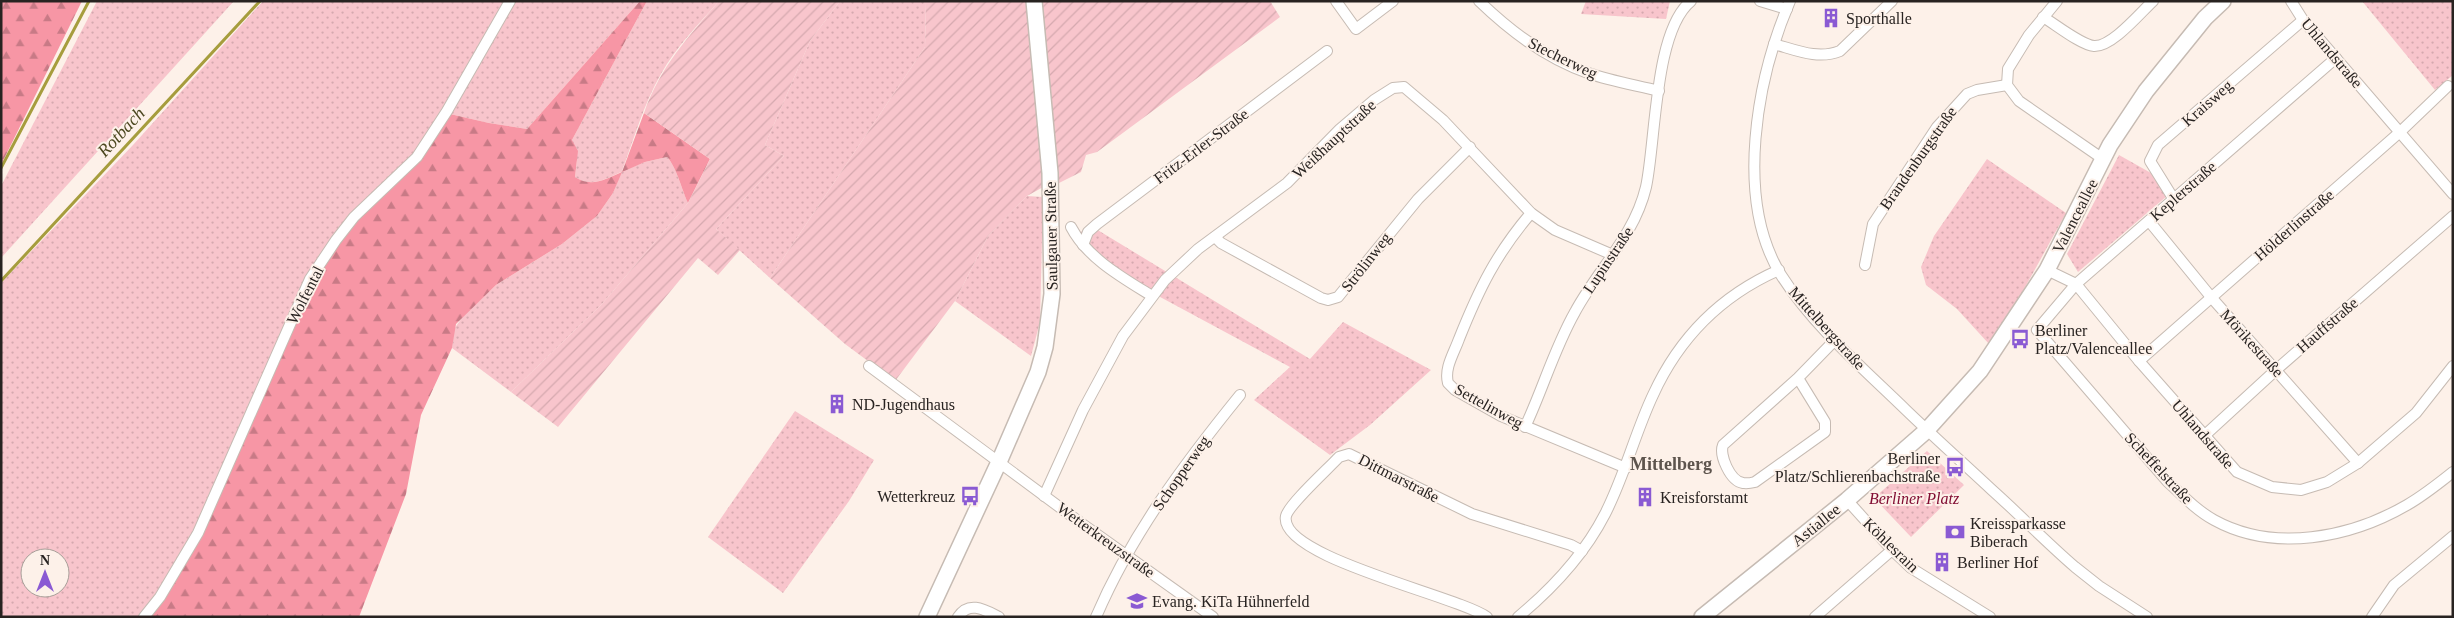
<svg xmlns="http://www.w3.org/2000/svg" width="2454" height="618" font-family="Georgia,serif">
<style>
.grass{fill:url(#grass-dots);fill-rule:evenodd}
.forest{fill:url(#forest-firs)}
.garden{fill:url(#garden-furrows)}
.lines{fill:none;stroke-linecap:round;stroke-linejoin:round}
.stream{stroke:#a69d3d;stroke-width:3}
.street-casing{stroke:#c6bbb3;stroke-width:12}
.secondary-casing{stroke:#c6bbb3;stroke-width:18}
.street{stroke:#fff;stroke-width:10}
.secondary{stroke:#fff;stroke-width:15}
.labels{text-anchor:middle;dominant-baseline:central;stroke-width:4;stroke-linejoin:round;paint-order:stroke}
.poi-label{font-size:16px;fill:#282321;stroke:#fdf1e9;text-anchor:start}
.street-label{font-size:16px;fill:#282321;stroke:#fdf1e9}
.park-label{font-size:16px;font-style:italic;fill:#810d33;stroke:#fdf1e9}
.water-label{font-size:18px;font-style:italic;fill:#4c4820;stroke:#fdf1e9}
.neighbourhood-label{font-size:18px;font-weight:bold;fill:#5d544d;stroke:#fdf1e9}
</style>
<defs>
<pattern id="grass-dots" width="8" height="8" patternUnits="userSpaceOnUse" patternTransform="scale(1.25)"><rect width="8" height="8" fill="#f8c5cc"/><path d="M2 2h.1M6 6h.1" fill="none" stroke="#d5a9af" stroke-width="1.8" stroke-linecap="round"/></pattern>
<pattern id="forest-firs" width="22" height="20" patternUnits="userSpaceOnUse" patternTransform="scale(1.25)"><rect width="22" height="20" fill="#f796a5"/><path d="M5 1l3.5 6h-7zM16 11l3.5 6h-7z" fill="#c87a86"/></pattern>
<pattern id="garden-furrows" width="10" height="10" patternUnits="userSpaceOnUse" patternTransform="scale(1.25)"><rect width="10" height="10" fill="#f8c5cc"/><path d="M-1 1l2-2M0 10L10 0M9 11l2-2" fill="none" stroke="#d5a9af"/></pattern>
</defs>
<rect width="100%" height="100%" fill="#fdf1e9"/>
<g class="grass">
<polygon points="97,1 234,1 1,258 1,186"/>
<path d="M263,1H507L198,533L144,617H1V283L133,145ZM30,558H60V588H30Z"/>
<polygon points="512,1 640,1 527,129 489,123 450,114"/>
<path d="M647,1H719C699,24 676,47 661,74C644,103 634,139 622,171L645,162L667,157C676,166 682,190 688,203L602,304L511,392L452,348L454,329L464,315L496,285L562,244L597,216L613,193L621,172C606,179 590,188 575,177L577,161L572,140Z"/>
<polygon points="840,1 926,1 925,47 770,278 716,229 784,156 765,145 810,41"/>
<polygon points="1586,1 1670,1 1666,19 1581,14"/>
<polygon points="2362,1 2453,1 2453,75 2435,90"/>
<polygon points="2119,155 2151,173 2167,196 2078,272 2067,254"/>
<polygon points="1987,159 2066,213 2012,311 1989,344 1957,309 1926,285 1921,267 1934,236"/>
<polygon points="1027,196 1043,197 1040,322 1031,356 955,301 988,236"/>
<polygon points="1096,229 1310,359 1343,322 1431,370 1370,425 1330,455 1254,400 1290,367 1136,284 1074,233"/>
<polygon points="795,411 874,460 849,501 783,593 708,537"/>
<polygon points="1927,451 1964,485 1911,537 1874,498"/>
</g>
<g class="forest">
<polygon points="1,1 82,1 1,165"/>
<path d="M640,1H647L572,140L578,151L575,177C591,188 606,179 622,172L644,113L710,159L688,203C682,190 676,166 667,157L645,162L622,172L613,193L597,216L562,244L496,285L456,324L452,348L421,415L406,494L359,617H144L198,533L310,279L336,240L450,114L489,123L527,129Z"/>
</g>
<g class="garden">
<path d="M719,1H840L810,41L765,145L784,156L716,229L740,250L718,275L698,258L558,427L511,392L602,304L688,203L710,159L644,113C660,67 688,37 719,1Z"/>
<polygon points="926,1 1031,1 1029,42 1045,186 1027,196 988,236 955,301 895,381 845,344 770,278 925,47"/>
<polygon points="1039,1 1270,1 1280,17 1097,152 1086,155 1081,172 1059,183"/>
</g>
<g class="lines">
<g class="stream">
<polyline points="1,168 89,1"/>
<polyline points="1,281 260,1"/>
</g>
<defs>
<g id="street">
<polyline points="1336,1 1356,29 1393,1"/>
<path d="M1479,1C1510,31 1547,59 1588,73C1611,81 1635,85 1659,91"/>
<polyline points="1760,1 1787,9"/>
<path d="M1790,1C1757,78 1734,199 1781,275C1814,327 1863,368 1906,410C1934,437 1963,463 1992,490C2020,515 2046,542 2075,567L2099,586L2147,617"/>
<polyline points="2057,1 2029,35 2008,69 2007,85 2019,101 2103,159"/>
<polyline points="2291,1 2303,20 2453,194"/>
<path d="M2043,17C2055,24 2081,45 2094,46C2112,47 2140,13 2153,1"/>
<path d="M1774,44C1796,50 1818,60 1840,51L1892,1"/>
<path d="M2336,58L2076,284L2037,330L2167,481C2182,495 2196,510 2214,520C2274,553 2350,538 2407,505C2423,496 2438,484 2453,472"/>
<polyline points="2173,198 2150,161 2158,145 2303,20"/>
<path d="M1531,213C1496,254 1479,289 1459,339C1454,353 1444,368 1448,383L1455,390L1501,416L1626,468"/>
<polyline points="2149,221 2211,297 2358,463"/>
<path d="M1071,227C1087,258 1123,278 1152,296"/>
<polyline points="1215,237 1221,243 1321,298 1328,300 1338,297 1418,199 1470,147"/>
<polyline points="1083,245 1088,232 1097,224 1327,51"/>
<polyline points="1865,265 1873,224 1937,127 1967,94 1977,90 2007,85"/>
<polyline points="2047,270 2076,284 2139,361 2237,472 2272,487 2301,490 2327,482 2358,463 2416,413 2453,366"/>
<polyline points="2139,361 2400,132 2448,86"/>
<polyline points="869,366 1081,523 1213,617"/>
<path d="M1798,378L1825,422V432L1755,482C1751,483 1747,484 1743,483C1730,481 1719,455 1723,445L1798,378L1835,340"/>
<path d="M1525,427C1543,389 1554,349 1575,312C1598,269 1634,237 1646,187C1656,141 1654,31 1691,1"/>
<polyline points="2204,436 2277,369 2453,216"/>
<polyline points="1044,496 1083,410 1123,336 1165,280 1198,249 1287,183 1340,129 1374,100 1393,88 1404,87 1443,120 1531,213 1555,230 1613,255"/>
<polyline points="1847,500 1892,550 1911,568 1990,617"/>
<polyline points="144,617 160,597 198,533 310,279 336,240 354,217 417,157 447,111 510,1"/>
<path d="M958,617C969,600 985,610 999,617"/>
<path d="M1096,617C1131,535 1184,464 1240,395"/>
<path d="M1487,617C1458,596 1277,557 1286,516C1289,504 1329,468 1339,457L1349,454L1472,514L1571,545L1582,551"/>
<path d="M1518,617C1553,588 1584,555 1605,514C1625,475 1635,433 1653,395C1679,338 1722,295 1779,270"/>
<polyline points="1815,617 1892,550"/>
<polyline points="2372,617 2394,585 2453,536"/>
</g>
<g id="secondary">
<polyline points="927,617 999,462 1038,372 1045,347 1052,294 1050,173 1034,1"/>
<polyline points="1702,617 1847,500 1926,431 1980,371 2047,270 2110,145 2146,91 2205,18 2223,1"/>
</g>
</defs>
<use href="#street" class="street-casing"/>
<use href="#secondary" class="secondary-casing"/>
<use href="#street" class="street"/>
<use href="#secondary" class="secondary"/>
</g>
<defs>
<symbol id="building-bare" viewBox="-9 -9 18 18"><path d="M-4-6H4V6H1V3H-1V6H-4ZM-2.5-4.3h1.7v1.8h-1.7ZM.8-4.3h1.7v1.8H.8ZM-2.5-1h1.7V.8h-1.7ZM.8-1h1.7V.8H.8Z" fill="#8a5ad3" stroke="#fdf1e9" stroke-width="2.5" paint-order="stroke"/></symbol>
<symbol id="bus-bare" viewBox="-9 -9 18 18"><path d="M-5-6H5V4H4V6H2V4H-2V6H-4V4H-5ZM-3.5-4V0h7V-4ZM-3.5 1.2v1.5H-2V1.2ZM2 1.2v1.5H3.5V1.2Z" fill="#8a5ad3" stroke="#fdf1e9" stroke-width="2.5" paint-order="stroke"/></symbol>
<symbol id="bank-bare" viewBox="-9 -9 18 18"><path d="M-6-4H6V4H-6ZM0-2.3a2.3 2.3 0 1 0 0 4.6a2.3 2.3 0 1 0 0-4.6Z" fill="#8a5ad3" stroke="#fdf1e9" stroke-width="2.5" paint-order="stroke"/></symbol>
<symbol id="school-bare" viewBox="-9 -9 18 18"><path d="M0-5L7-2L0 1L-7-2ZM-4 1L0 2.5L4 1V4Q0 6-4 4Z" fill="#8a5ad3" stroke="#fdf1e9" stroke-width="2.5" paint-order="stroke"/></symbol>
</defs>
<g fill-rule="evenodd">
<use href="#building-bare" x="1817" y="4" width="28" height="28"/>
<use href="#bus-bare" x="2006" y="325" width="28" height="28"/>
<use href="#building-bare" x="823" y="390" width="28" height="28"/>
<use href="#bus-bare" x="1941" y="453" width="28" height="28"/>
<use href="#bus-bare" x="956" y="482" width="28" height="28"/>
<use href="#building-bare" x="1631" y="483" width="28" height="28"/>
<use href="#bank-bare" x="1941" y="518" width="28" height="28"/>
<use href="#building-bare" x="1928" y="548" width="28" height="28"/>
<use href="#school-bare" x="1123" y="587" width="28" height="28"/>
</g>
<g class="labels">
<g class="poi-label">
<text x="1846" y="18">Sporthalle</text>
<text x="2035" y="330">Berliner<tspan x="2035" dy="18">Platz/Valenceallee</tspan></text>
<text x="852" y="404">ND-Jugendhaus</text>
<text x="1940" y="458" text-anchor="end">Berliner<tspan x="1940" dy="18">Platz/Schlierenbachstraße</tspan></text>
<text x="955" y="496" text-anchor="end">Wetterkreuz</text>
<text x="1660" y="497">Kreisforstamt</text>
<text x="1970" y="523">Kreissparkasse<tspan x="1970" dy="18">Biberach</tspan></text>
<text x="1957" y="562">Berliner Hof</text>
<text x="1152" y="601">Evang. KiTa Hühnerfeld</text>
</g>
<g class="street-label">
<text transform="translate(2332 53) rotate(50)">Uhlandstraße</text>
<text transform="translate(1563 58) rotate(26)">Stecherweg</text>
<text transform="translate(2207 103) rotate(-41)">Kraisweg</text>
<text transform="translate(1334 139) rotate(-43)">Weißhauptstraße</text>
<text transform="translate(1201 146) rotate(-37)">Fritz-Erler-Straße</text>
<text transform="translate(1918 158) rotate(-55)">Brandenburgstraße</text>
<text transform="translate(2183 191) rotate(-41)">Keplerstraße</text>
<text transform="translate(2075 216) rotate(-63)">Valenceallee</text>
<text transform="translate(2294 225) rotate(-41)">Hölderlinstraße</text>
<text transform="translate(1051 236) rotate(-91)">Saulgauer Straße</text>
<text transform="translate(1608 260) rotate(-56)">Lupinstraße</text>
<text transform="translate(1366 262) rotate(-52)">Strölinweg</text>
<text transform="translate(305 295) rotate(-63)">Wolfental</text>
<text transform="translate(2327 325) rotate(-41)">Hauffstraße</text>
<text transform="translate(1827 328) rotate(48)">Mittelbergstraße</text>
<text transform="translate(2252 343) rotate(48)">Mörikestraße</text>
<text transform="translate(1489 406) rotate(29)">Settelinweg</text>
<text transform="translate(2203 434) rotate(49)">Uhlandstraße</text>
<text transform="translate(2159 468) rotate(47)">Scheffelstraße</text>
<text transform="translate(1181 473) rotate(-55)">Schopperweg</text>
<text transform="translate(1399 478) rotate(27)">Dittmarstraße</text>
<text transform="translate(1816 525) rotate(-39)">Astiallee</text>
<text transform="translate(1106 540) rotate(36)">Wetterkreuzstraße</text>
<text transform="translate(1891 545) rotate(44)">Köhlesrain</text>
</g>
<g class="park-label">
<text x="1914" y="498">Berliner Platz</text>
</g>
<g class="water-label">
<text transform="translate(121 132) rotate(-47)">Rotbach</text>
</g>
<g class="neighbourhood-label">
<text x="1671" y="464">Mittelberg</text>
</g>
</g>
<rect width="2454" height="618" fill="none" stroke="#282321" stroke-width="5"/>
<g transform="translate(45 573)"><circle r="24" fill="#fdf1e9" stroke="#a89f99"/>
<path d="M0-4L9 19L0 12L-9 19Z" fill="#8a5ad3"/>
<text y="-8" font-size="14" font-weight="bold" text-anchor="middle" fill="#282321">N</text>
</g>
</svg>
